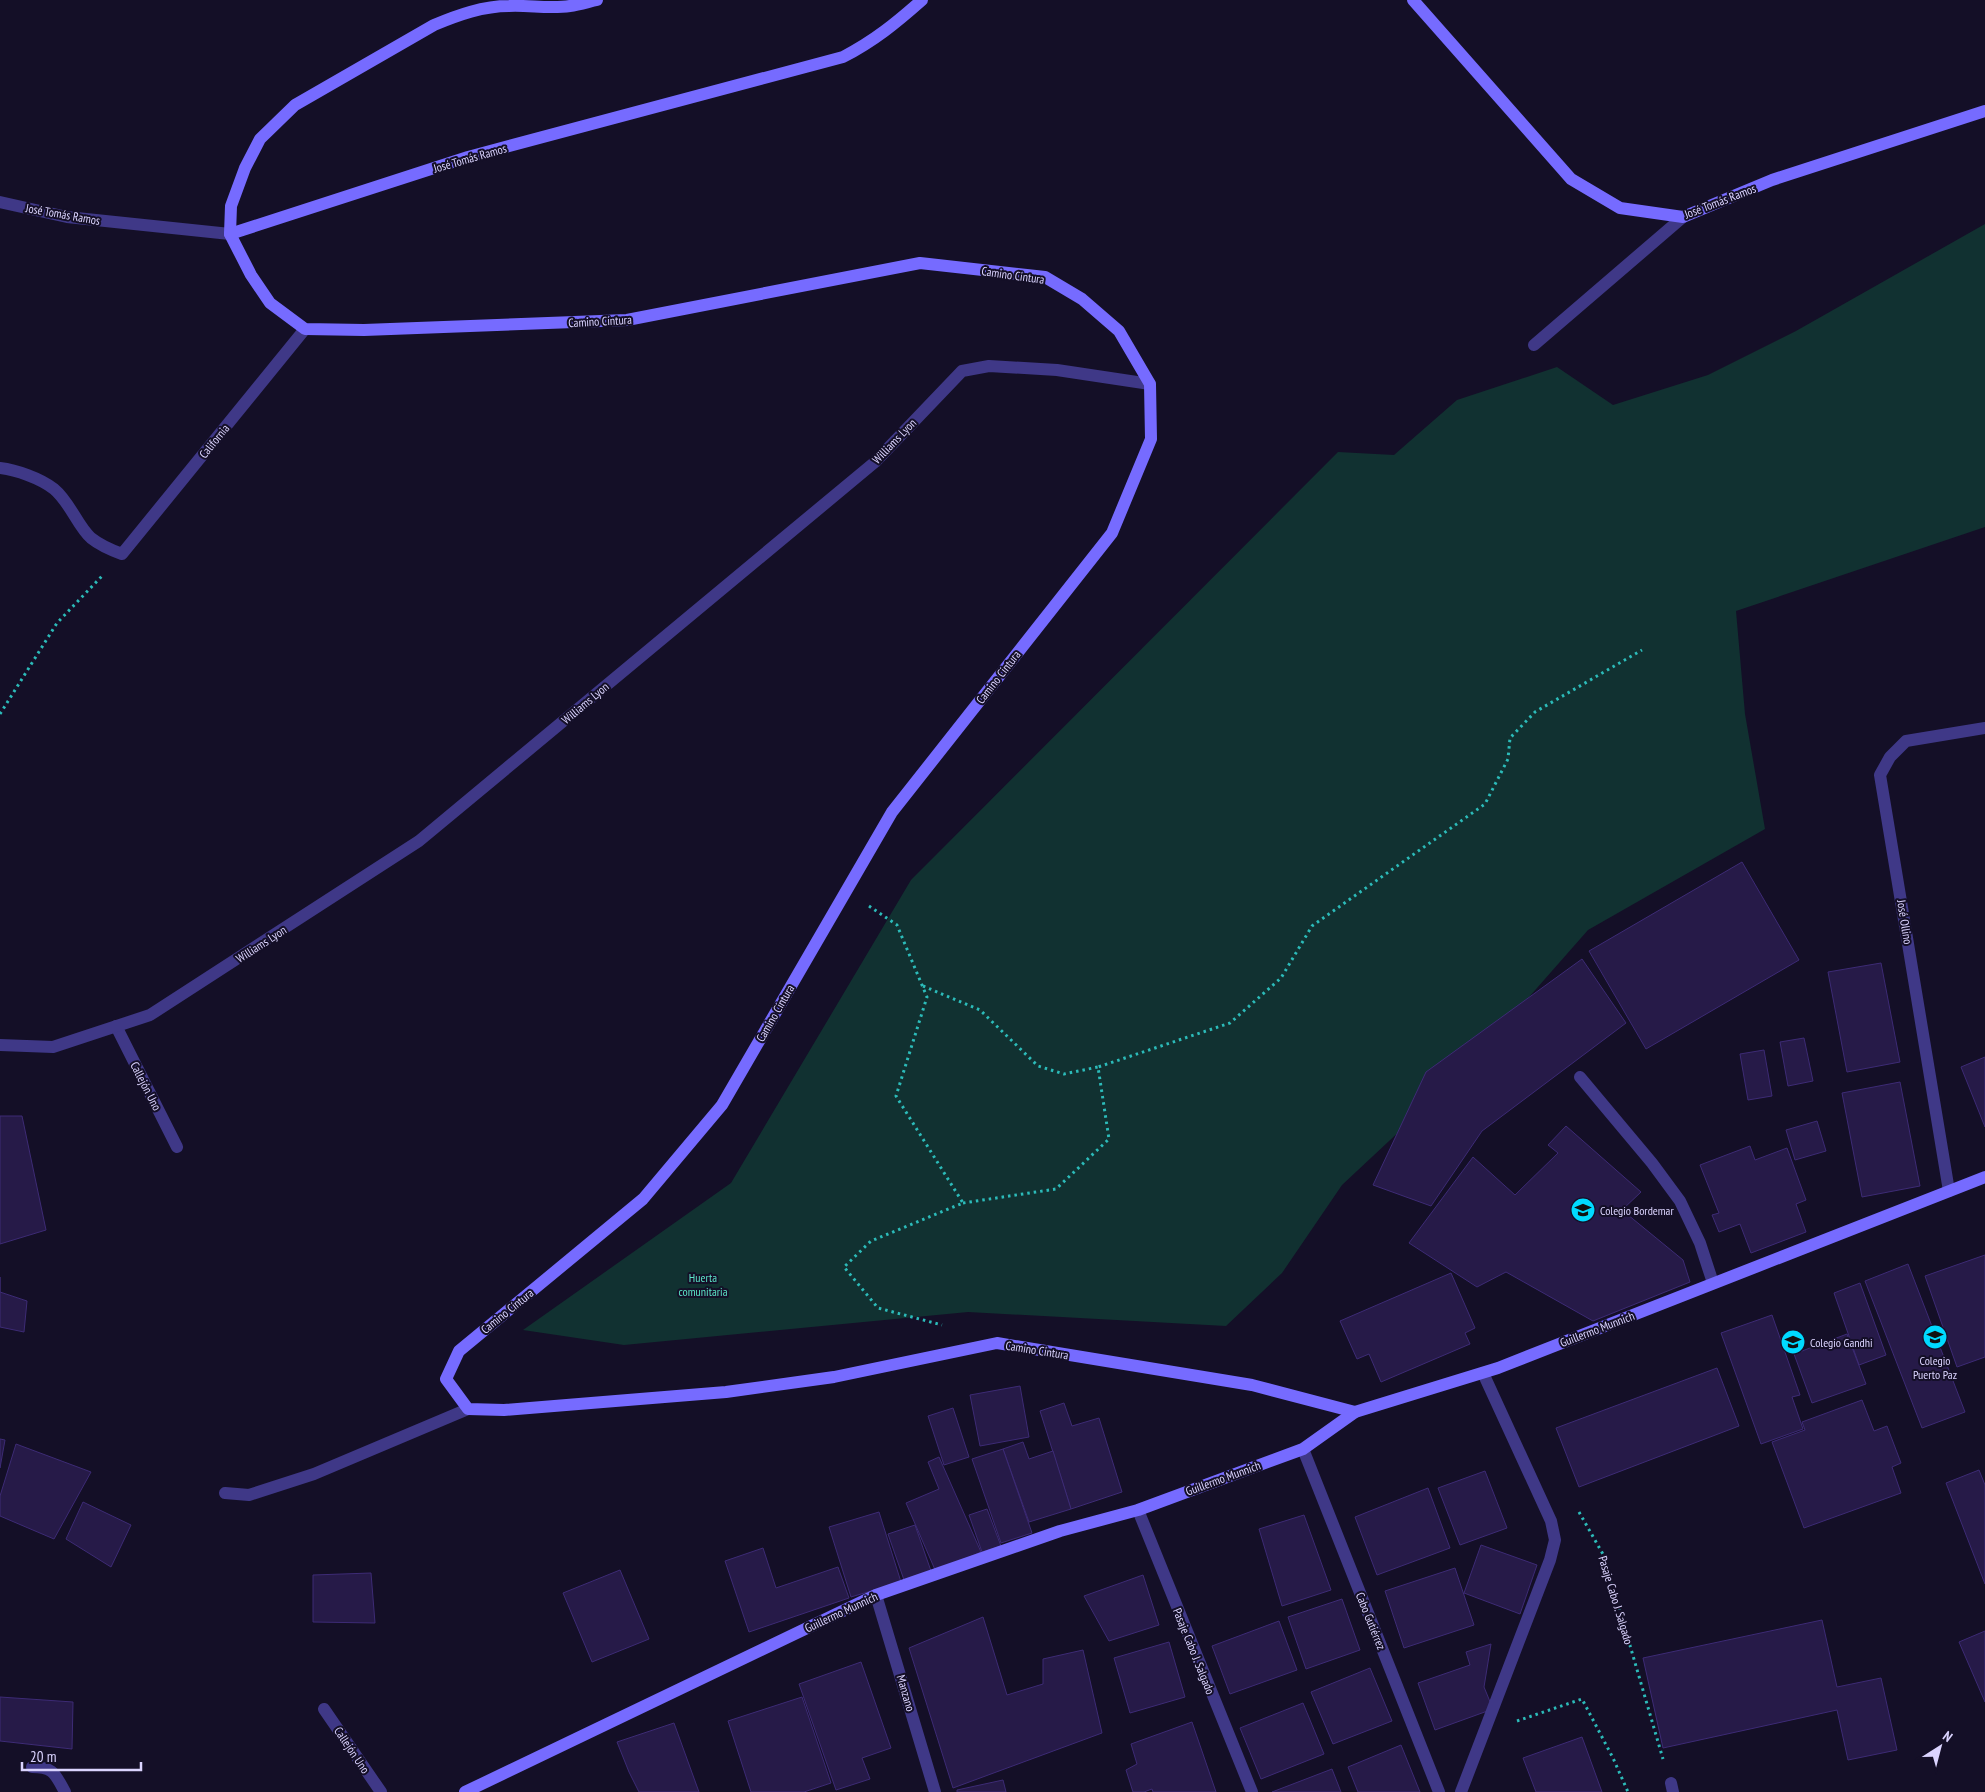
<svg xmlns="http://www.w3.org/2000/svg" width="1985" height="1792" font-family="'PT Sans Narrow',sans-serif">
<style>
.green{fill:#113131}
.building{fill:#261a48;stroke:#3d2b75}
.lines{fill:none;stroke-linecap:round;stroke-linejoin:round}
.path{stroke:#2cbbb9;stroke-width:3;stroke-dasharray:2.5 4;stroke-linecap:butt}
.lane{stroke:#3f3887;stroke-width:12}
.street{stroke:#3f3887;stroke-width:12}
.secondary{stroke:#766bff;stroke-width:12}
.labels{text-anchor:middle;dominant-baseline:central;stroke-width:4;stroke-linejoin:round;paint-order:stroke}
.street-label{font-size:12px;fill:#dbd4ff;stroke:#140f27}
.poi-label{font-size:12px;fill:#dbd4ff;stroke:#140f27;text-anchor:start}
.park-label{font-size:12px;fill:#5ce3c7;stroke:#140f27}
</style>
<rect width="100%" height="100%" fill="#140f27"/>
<polygon class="green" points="1985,224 1985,527 1736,611 1745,714 1765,829 1588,930 1465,1070 1342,1185 1282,1273 1226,1326 968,1312 624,1345 523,1330 731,1183 911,880 1338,452 1394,455 1457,400 1557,367 1613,405 1708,375 1796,331"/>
<g class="building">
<polygon points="1742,862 1799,960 1646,1049 1589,951"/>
<polygon points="1582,959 1626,1023 1482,1131 1431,1206 1373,1185 1426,1072"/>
<polygon points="1881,963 1900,1062 1847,1072 1828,972"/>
<polygon points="1804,1038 1813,1081 1788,1086 1780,1042"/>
<polygon points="1764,1050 1772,1096 1748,1100 1740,1054"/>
<polygon points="1985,1057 1985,1127 1961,1067"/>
<polygon points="1900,1082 1920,1186 1862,1197 1842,1093"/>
<polygon points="0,1116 22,1116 46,1230 0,1244"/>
<polygon points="1817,1121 1826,1151 1795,1160 1786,1130"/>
<polygon points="1566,1126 1641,1192 1622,1210 1683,1260 1690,1282 1593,1321 1506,1272 1477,1287 1409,1243 1473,1157 1515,1195 1558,1153 1548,1145"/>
<polygon points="1750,1146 1755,1160 1787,1148 1806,1200 1796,1204 1806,1232 1751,1253 1740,1224 1719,1232 1712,1215 1719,1213 1700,1165"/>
<polygon points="1985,1255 1985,1357 1957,1367 1925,1276"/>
<polygon points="1908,1264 1965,1412 1922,1428 1865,1281"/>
<polygon points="1451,1273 1475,1328 1465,1333 1470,1344 1381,1382 1369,1354 1357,1359 1340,1321"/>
<polygon points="0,1277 0,1292 27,1301 24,1332 0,1327"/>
<polygon points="1860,1283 1886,1355 1859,1365 1834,1293"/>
<polygon points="1772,1315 1800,1395 1792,1397 1803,1429 1761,1444 1721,1333"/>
<polygon points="1847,1334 1866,1384 1812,1403 1794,1354"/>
<polygon points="1717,1368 1739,1426 1579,1487 1556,1428"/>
<polygon points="1020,1386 1029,1437 980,1446 970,1395"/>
<polygon points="1862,1400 1874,1431 1887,1426 1901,1463 1892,1467 1901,1493 1804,1528 1772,1442 1805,1430 1802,1422"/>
<polygon points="1064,1403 1072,1426 1099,1418 1122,1492 1071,1509 1040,1411"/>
<polygon points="953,1408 969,1457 944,1465 928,1416"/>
<polygon points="0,1439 5,1440 0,1468"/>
<polygon points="1023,1442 1029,1459 1053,1451 1071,1509 1029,1522 1003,1449"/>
<polygon points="16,1444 91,1472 54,1539 0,1516 0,1496"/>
<polygon points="1003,1449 1032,1533 1001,1543 972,1459"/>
<polygon points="939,1457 981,1552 936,1572 906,1503 939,1489 928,1462"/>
<polygon points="1979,1470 1985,1485 1985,1584 1946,1483"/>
<polygon points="1485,1471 1507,1528 1460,1545 1438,1488"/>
<polygon points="1428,1488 1450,1548 1377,1575 1355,1517"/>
<polygon points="83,1502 131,1525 111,1567 66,1539"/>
<polygon points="987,1509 1001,1546 982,1552 969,1515"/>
<polygon points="879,1512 901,1582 851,1597 829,1527"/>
<polygon points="1304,1515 1331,1590 1282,1606 1259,1529"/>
<polygon points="915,1525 931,1571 904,1580 888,1534"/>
<polygon points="1481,1545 1537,1565 1520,1614 1464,1593"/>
<polygon points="763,1548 776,1588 838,1567 849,1598 749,1632 725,1561"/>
<polygon points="1455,1568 1474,1625 1404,1648 1385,1591"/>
<polygon points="620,1570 649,1639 592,1662 563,1593"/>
<polygon points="371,1573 375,1623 313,1622 313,1575"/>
<polygon points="1143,1575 1159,1625 1109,1641 1084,1596"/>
<polygon points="1342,1599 1360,1650 1306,1669 1288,1617"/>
<polygon points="983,1617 1007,1695 1043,1684 1043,1659 1083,1650 1102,1733 953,1788 909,1648"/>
<polygon points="1822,1620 1837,1687 1881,1678 1897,1750 1848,1760 1837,1710 1663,1748 1643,1658"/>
<polygon points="1279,1621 1297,1670 1230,1694 1212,1646"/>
<polygon points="1985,1631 1985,1702 1959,1642"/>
<polygon points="1169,1642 1185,1697 1130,1713 1114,1658"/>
<polygon points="1491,1644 1484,1687 1493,1709 1435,1730 1418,1683 1470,1665 1466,1652"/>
<polygon points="861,1662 891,1748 862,1758 870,1779 836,1790 799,1684"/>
<polygon points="1370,1668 1392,1721 1333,1744 1311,1692"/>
<polygon points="0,1697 73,1702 72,1749 0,1741"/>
<polygon points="802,1697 831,1783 804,1792 751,1792 728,1721"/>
<polygon points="1303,1703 1324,1754 1261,1779 1240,1728"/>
<polygon points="1192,1722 1216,1792 1153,1792 1152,1789 1144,1792 1133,1792 1126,1770 1137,1764 1131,1744"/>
<polygon points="674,1723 699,1792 639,1792 629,1772 617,1742"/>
<polygon points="1582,1737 1602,1792 1536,1792 1523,1758"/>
<polygon points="1401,1745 1420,1792 1358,1792 1348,1767"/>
<polygon points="1332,1769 1341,1792 1272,1792"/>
<polygon points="1003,1780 1006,1792 957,1792 957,1790"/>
</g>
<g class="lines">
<g class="path">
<polyline points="0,714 57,623 102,576"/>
<polyline points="869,906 897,925 927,997 896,1096 963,1203 871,1241 844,1267 878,1308 942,1325"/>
<polyline points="923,986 980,1010 1038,1066 1064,1074 1098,1067"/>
<polyline points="963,1203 1056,1189 1109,1139 1098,1067 1230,1023 1281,978 1312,926 1485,804 1508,759 1510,738 1535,712 1642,650"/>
<polyline points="1579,1512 1604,1556 1663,1759"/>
<polyline points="1517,1721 1582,1699 1613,1758 1628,1792"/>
</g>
<g class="lane">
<polyline points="1580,1077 1652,1163 1680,1201 1700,1243 1713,1283"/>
<path d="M32,1767C54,1767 55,1774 65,1792"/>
</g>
<g class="street">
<polyline points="0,202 67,217 230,234"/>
<polyline points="1534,345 1683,217"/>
<path d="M0,468C16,470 40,478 54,489C70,502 78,527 91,538C101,546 111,550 122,554L305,329"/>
<polyline points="116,1026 177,1147"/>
<polyline points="0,1045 53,1047 150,1015 419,841 875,462 962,371 989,366 1057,370 1150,384"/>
<polyline points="1949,1191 1880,775 1890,757 1906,741 1985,728"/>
<polyline points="1303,1449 1439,1792"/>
<polyline points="225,1493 249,1495 314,1474 468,1409"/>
<polyline points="1138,1510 1252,1792"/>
<polyline points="876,1595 935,1792"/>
<polyline points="324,1709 381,1792"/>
<polyline points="1671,1783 1673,1792"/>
<polyline points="1461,1792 1550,1560 1555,1540 1551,1521 1483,1373"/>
</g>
<g class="secondary">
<path d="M597,0C588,2 579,5 570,6C550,9 529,5 509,6C483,6 458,15 434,25L295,105L260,139L245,168L231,206L230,234L251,275L270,303L305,329L364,330L627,320L920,263L1045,277L1082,299L1119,331L1150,384L1151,439L1112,533L892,812L722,1105L643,1199L459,1351L446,1379L468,1409L504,1410L726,1392L834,1377L997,1343L1252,1385L1355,1412"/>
<polyline points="1413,0 1571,179 1620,208 1683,217 1772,180 1985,111"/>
<path d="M230,234L468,157L843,57C874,41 896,23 922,0"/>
<polyline points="465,1792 876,1595 1060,1531 1138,1510 1303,1449 1355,1412 1498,1368 1985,1177"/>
</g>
</g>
<defs>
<symbol id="school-disc" viewBox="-11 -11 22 22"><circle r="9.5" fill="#00daff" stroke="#140f27"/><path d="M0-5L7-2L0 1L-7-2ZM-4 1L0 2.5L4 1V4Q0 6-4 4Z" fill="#111"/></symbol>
</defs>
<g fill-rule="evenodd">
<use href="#school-disc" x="1569" y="1196" width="28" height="28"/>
<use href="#school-disc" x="1921" y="1323" width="28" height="28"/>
<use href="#school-disc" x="1779" y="1328" width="28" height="28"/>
</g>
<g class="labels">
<g class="street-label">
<text transform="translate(470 158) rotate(-16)">José Tomás Ramos</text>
<text transform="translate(1720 201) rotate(-21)">José Tomás Ramos</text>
<text transform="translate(63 214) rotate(10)">José Tomás Ramos</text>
<text transform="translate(1013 275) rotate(8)">Camino Cintura</text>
<text transform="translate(600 321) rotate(-3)">Camino Cintura</text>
<text transform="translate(214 441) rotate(-51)">California</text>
<text transform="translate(894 441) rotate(-46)">Williams Lyon</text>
<text transform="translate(998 677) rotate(-52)">Camino Cintura</text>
<text transform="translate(585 703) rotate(-40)">Williams Lyon</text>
<text transform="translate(1905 922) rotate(81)">José Ollino</text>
<text transform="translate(261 944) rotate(-33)">Williams Lyon</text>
<text transform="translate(775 1013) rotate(-60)">Camino Cintura</text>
<text transform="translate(146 1086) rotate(63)">Callejón Uno</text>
<text transform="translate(507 1311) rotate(-39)">Camino Cintura</text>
<text transform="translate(1597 1329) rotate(-21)">Guillermo Munnich</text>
<text transform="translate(1037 1350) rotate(9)">Camino Cintura</text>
<text transform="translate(1223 1478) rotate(-20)">Guillermo Munnich</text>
<text transform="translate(1616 1600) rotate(73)">Pasaje Cabo J. Salgado</text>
<text transform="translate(841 1612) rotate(-25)">Guillermo Munnich</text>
<text transform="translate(1371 1621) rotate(68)">Cabo Gutiérrez</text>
<text transform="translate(1194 1651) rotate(68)">Pasaje Cabo J. Salgado</text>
<text transform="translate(906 1693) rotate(74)">Manzano</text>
<text transform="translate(352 1750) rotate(56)">Callejón Uno</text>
</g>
<g class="poi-label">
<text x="1600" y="1210">Colegio Bordemar</text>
<text x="1810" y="1342">Colegio Gandhi</text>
<text x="1935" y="1360" text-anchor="middle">Colegio<tspan x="1935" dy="14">Puerto Paz</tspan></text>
</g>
<g class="park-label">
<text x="703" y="1277">Huerta<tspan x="703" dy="14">comunitaria</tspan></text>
</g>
</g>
<g transform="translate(1940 1747) rotate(36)" stroke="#140f27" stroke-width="4" paint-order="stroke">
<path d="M0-4L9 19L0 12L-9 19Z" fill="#dbd4ff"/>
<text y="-8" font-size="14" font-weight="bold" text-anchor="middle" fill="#dbd4ff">N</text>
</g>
<path d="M22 1762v8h119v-8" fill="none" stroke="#dbd4ff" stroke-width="2.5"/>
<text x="30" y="1762" font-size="15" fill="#dbd4ff" stroke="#140f27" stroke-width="4" paint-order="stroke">20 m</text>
</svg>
